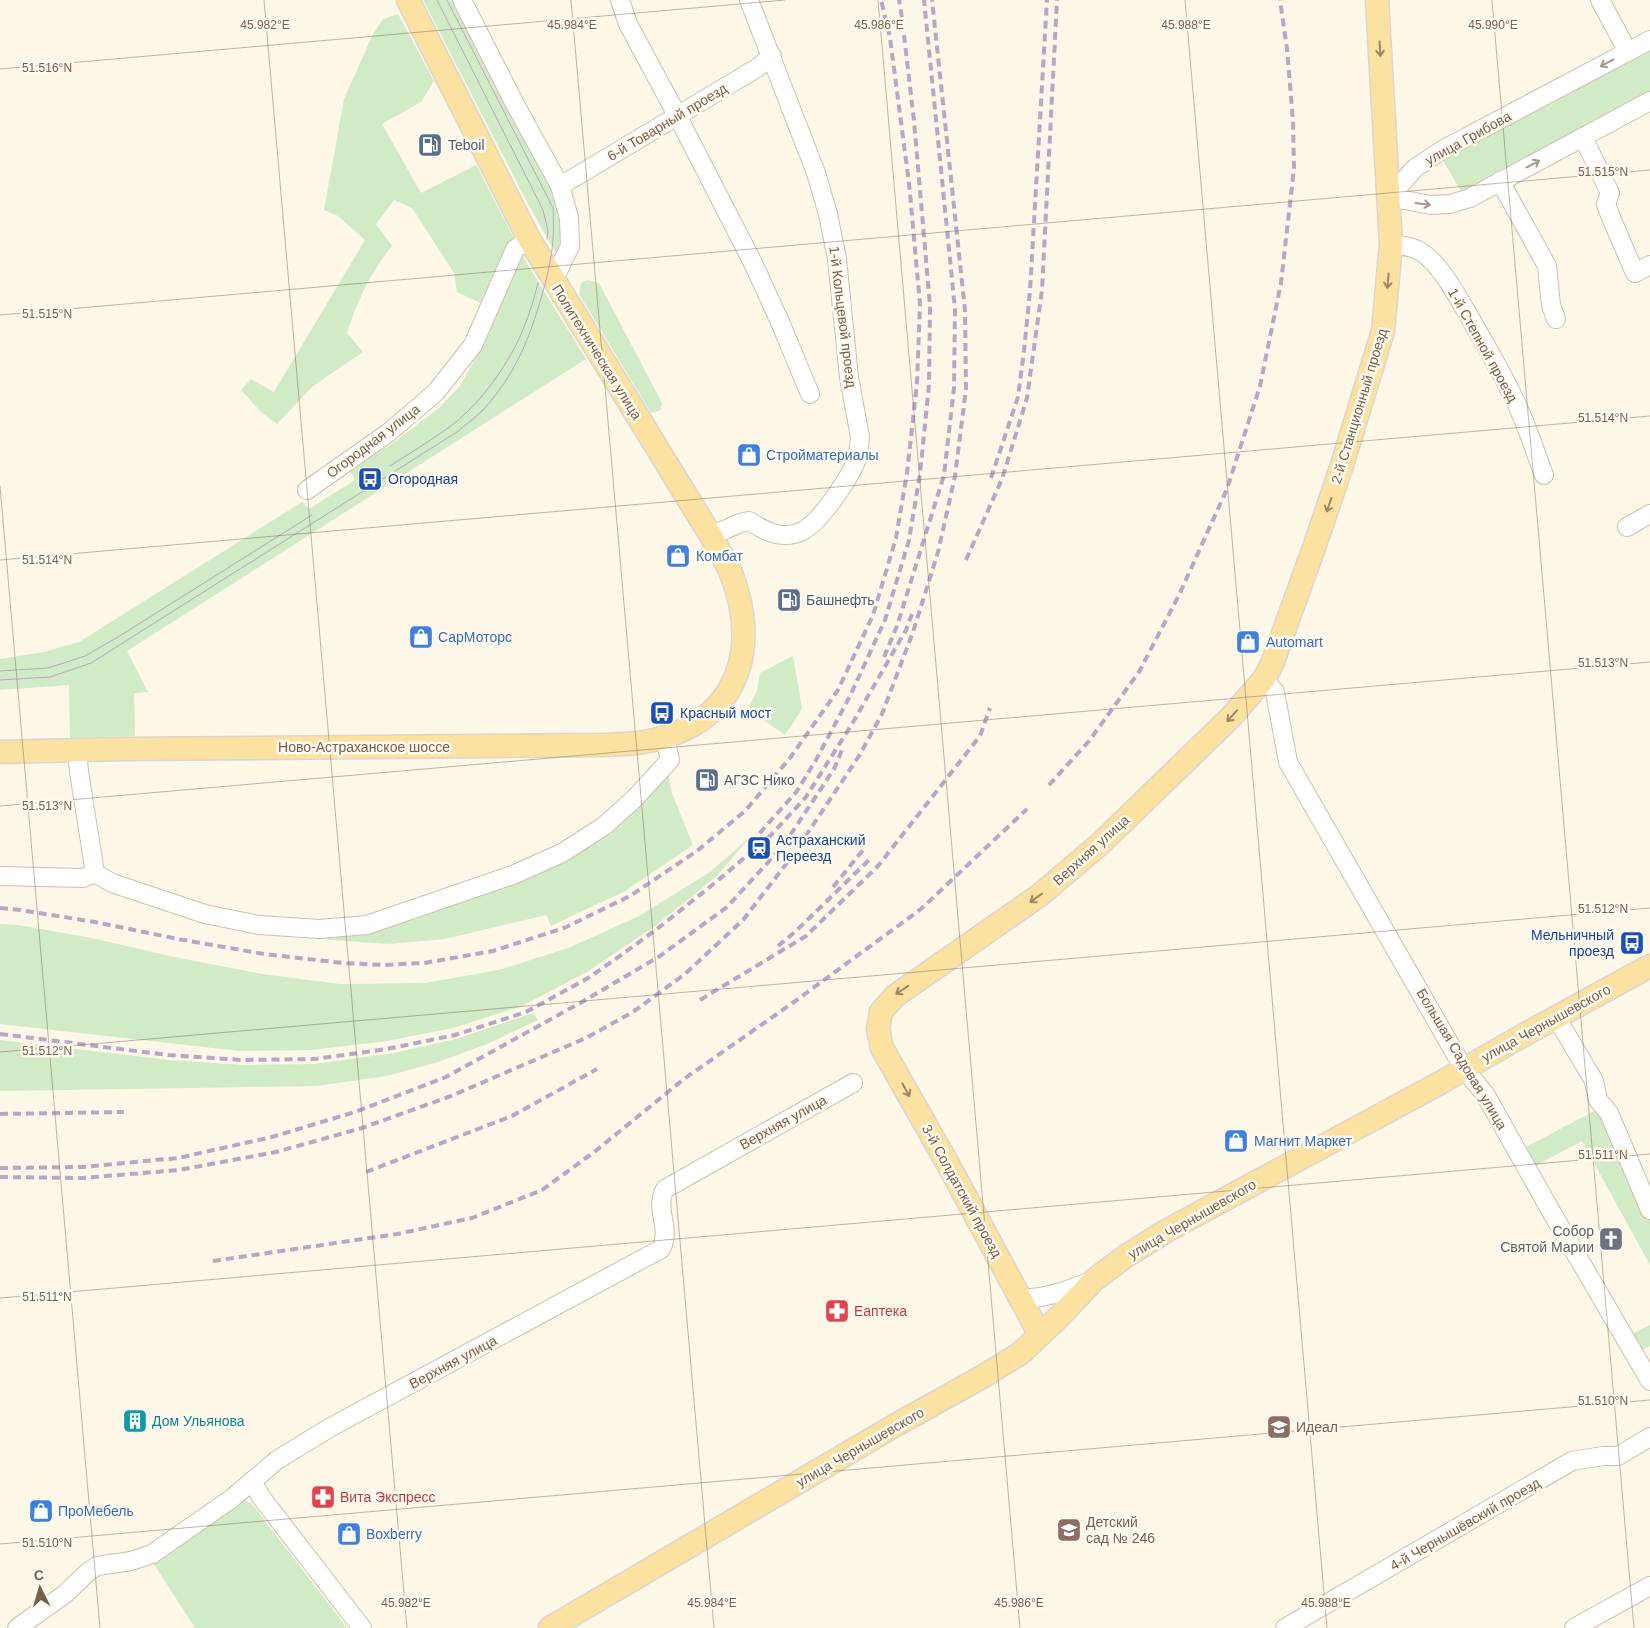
<svg xmlns="http://www.w3.org/2000/svg" width="1650" height="1628" font-family="Helvetica,sans-serif">
<style>
.green{fill:#d1ebc6}
.lines{fill:none;stroke-linecap:round;stroke-linejoin:round}
.minor-casing{stroke:#cfbfad;stroke-width:20}
.major-casing{stroke:#dcd5d0;stroke-width:25}
.minor{stroke:#fff;stroke-width:18}
.major{stroke:#fbe2a1;stroke-width:22}
.tram{stroke:#bba5c7;stroke-width:1}
.rail{stroke:#bba5c7;stroke-width:4;stroke-dasharray:8 5;stroke-linecap:butt}
.oneway{stroke:#9f8665}
.oneway2{stroke:#a7978a}
.ticks{fill:none;stroke:#775f4b;stroke-width:1;stroke-opacity:0.45}
.labels{text-anchor:middle;dominant-baseline:central;stroke-width:5;stroke-linejoin:round;paint-order:stroke}
.street-label{font-size:14px;fill:#775f4b;stroke:#fffaef}
.service-label{font-size:14px;fill:#4e5e75;stroke:#fffaef;text-anchor:start}
.shop-label{font-size:14px;fill:#366cbe;stroke:#fffaef;text-anchor:start}
.transit-label{font-size:14px;fill:#164399;stroke:#fffaef;text-anchor:start}
.worship-label{font-size:14px;fill:#5b616d;stroke:#fffaef;text-anchor:end}
.health-label{font-size:14px;fill:#be3a42;stroke:#fffaef;text-anchor:start}
.culture-label{font-size:14px;fill:#0d838f;stroke:#fffaef;text-anchor:start}
.education-label{font-size:14px;fill:#785e54;stroke:#fffaef;text-anchor:start}
.ticks-label{font-size:12px;text-anchor:middle;fill:#775f4b;stroke:#fffaef;stroke-width:5;stroke-linejoin:round;paint-order:stroke}
</style>
<rect width="100%" height="100%" fill="#fdf7e8"/>
<g class="green">
<polygon points="423,0 453,0 510,109 556,193 562,221 563,241 559,252 555,252 527,202"/>
<path d="M398,14L434,81L421,102L382,124L421,193L476,165L529,267L586,359L127,651L148,692L134,693L135,736L70,738L69,685L0,690V659L44,652L79,642L302,502L309,509L355,480L350,471L393,443L440,407L460,386L482,346L496,310L457,292L454,273L412,208L394,200L376,224L392,246C370,273 358,300 347,333L363,352L313,386L277,424L262,413L241,390L251,379L274,392L365,240L338,216L324,210L344,99L373,34L383,19Z"/>
<polygon points="1650,46 1650,92 1465,192 1460,190 1443,160 1445,155"/>
<polygon points="587,280 599,283 662,403 661,410 651,413 579,294 581,283"/>
<polygon points="793,656 802,709 785,735 748,709 757,691 760,673"/>
<polygon points="668,769 671,791 693,845 625,891 551,926 546,915 445,939 388,944 319,939 369,929 518,880"/>
<polygon points="749,838 717,876 655,926 587,972 522,1006 453,1028 387,1041 312,1050 239,1051 0,1024 0,924 18,925 92,938 174,957 262,974 340,984 425,983 499,970 571,947 639,916 710,872"/>
<polygon points="533,1013 538,1020 487,1044 438,1062 387,1076 316,1086 0,1091 0,1040 169,1060 243,1065 314,1064 394,1053 456,1039"/>
<polygon points="1598,1109 1650,1218 1650,1265 1582,1141 1535,1166 1524,1148"/>
<polygon points="1650,1325 1650,1346 1642,1350 1632,1334"/>
<polygon points="244,1500 252,1504 347,1628 195,1628 152,1561 234,1504"/>
</g>
<g class="lines">
<defs>
<g id="minor">
<polyline points="462,0 516,106 560,186 569,218 570,246 553,281"/>
<polyline points="620,0 628,24 677,115 753,263 780,322 810,394"/>
<polyline points="1600,0 1628,52"/>
<polyline points="1650,40 1444,149 1415,168 1389,197 1430,205 1450,204 1470,198 1650,101"/>
<polyline points="1583,137 1610,193 1606,204 1612,220 1635,273 1650,265"/>
<polyline points="1500,181 1547,266 1551,305 1556,319"/>
<polyline points="560,186 757,68 772,56"/>
<path d="M1391,244C1403,246 1414,246 1424,254C1442,267 1457,296 1469,316C1487,348 1507,380 1521,414C1530,434 1536,455 1544,475"/>
<polyline points="307,490 388,433 436,392 473,345 515,249 529,239"/>
<polyline points="1627,527 1650,514"/>
<path d="M711,536L740,523L749,521C765,531 781,540 800,532C818,526 847,481 855,464C859,455 859,446 860,437L849,377L837,259L828,214L816,173L749,0"/>
<polyline points="1264,679 1275,692 1288,762 1464,1069 1485,1094 1552,1213 1650,1381"/>
<polyline points="77,750 79,772 95,873"/>
<polyline points="0,876 83,878 95,873 112,883 205,914 259,925 319,929 367,925 515,874 562,853 604,826 634,799 670,760 665,738"/>
<polyline points="1556,1017 1594,1081 1598,1100 1609,1113 1650,1210"/>
<path d="M1021,1299C1046,1298 1066,1291 1089,1282"/>
<polyline points="252,1481 261,1497 362,1628"/>
<path d="M17,1628L65,1594L88,1572L97,1566L131,1561L152,1554L231,1499L277,1460L331,1427L661,1249C672,1229 654,1209 665,1189L853,1083"/>
<polyline points="1285,1628 1572,1461 1603,1456 1618,1456 1650,1437"/>
<polyline points="1574,1628 1650,1586"/>
</g>
<g id="major">
<path d="M0,752L124,749L601,745C622,744 645,744 665,737C741,714 758,645 732,576C727,562 718,549 711,536L529,239L408,0"/>
<polyline points="1040,1335 949,1166 882,1048 878,1029 881,1012 895,996 1040,895 1100,844 1231,717 1264,679 1272,664 1316,542 1342,465 1383,331 1391,244 1377,0"/>
<polyline points="550,1628 894,1426 982,1377 1021,1353 1059,1317 1094,1280 1126,1256 1168,1230 1440,1083 1522,1036 1650,966"/>
</g>
</defs>
<use href="#minor" class="minor-casing"/>
<use href="#major" class="major-casing"/>
<use href="#minor" class="minor"/>
<use href="#major" class="major"/>
<g class="tram">
<polyline points="437,0 543,210 548,231 547,239"/>
<path d="M390,466C410,453 430,441 448,428C480,405 510,363 524,327C530,313 534,298 538,283"/>
<polyline points="0,671 48,668 85,656 118,637 312,515"/>
<path d="M0,680L50,677L91,663L457,432C465,425 475,418 483,410C515,375 529,340 542,295C551,264 555,241 553,208L447,0"/>
</g>
<g class="rail">
<polyline points="991,478 1018,397 1024,351 1030,291 1047,0"/>
<polyline points="966,560 1002,479 1027,398 1042,290 1057,0"/>
<polyline points="884,657 897,626 944,475 954,388 955,309 924,0"/>
<polyline points="1049,785 1089,741 1139,672 1179,595 1227,489 1260,386 1281,283 1294,168 1293,121 1287,49 1280,0"/>
<polyline points="751,843 797,791 817,758 850,696 885,620 909,540 920,474 929,385 930,306 914,121 902,18 899,0"/>
<polyline points="833,887 863,850"/>
<polyline points="0,908 20,910 95,922 178,939 264,954 343,963 383,965 424,963 493,951 564,928 630,896 697,851 745,811 790,758 838,690 873,615 896,538 907,473 917,383 920,304 909,183 890,38 881,0"/>
<polyline points="778,946 796,931 872,857"/>
<polyline points="700,1000 806,936 878,866 980,736 990,708"/>
<polyline points="0,1034 168,1055 242,1060 315,1059 387,1049 455,1035 526,1012 590,977 624,953 657,929 716,882 771,835 806,797 852,724 906,630 912,614"/>
<polyline points="0,1114 124,1112"/>
<polyline points="0,1168 83,1167 178,1158 272,1137 355,1112 446,1077 582,1002 660,956 727,907 783,846 834,769 842,750"/>
<polyline points="366,1172 512,1116 597,1069"/>
<polyline points="0,1177 83,1178 179,1170 276,1152 362,1128 451,1096 586,1038 633,1012 685,974 743,920 793,855 859,756 882,714 913,632 938,552 955,476 966,389 965,310 932,0"/>
<polyline points="213,1261 397,1234 472,1218 542,1190 593,1153 684,1079 794,1002 921,909 1027,809"/>
</g>
</g>
<defs><path id="oneway-shaft" d="M-6 0H5M1.5-3L5.5 0L1.5 3" fill="none" stroke-width="1.6" stroke-linecap="round" stroke-linejoin="round" transform="scale(1.25)"/></defs>
<g class="oneway">
<use href="#oneway-shaft" transform="translate(1380 49) rotate(87)"/>
<use href="#oneway-shaft" transform="translate(1388 281) rotate(95)"/>
<use href="#oneway-shaft" transform="translate(1329 505) rotate(109)"/>
<use href="#oneway-shaft" transform="translate(1232 716) rotate(132)"/>
<use href="#oneway-shaft" transform="translate(1036 898) rotate(144)"/>
<use href="#oneway-shaft" transform="translate(902 990) rotate(146)"/>
<use href="#oneway-shaft" transform="translate(906 1090) rotate(61)"/>
</g>
<g class="oneway2">
<use href="#oneway-shaft" transform="translate(1607 63) rotate(152)"/>
<use href="#oneway-shaft" transform="translate(1533 164) rotate(-28)"/>
<use href="#oneway-shaft" transform="translate(1423 204) rotate(7)"/>
</g>
<path class="ticks" d="M264,0L407,1628M571,0L714,1628M878,0L1020,1628M1185,0L1327,1628M1492,0L1634,1628M0,69L785,0M0,315L1650,170M0,486L100,1628M0,560L1650,416M0,806L1650,662M0,1052L1650,908M0,1298L1650,1154M0,1544L1650,1400"/>
<defs>
<symbol id="fuel-square" viewBox="-11 -11 22 22"><rect x="-9" y="-9" width="18" height="18" rx="4" fill="#5c6f8a" stroke="#fffaef"/><path d="M-5.5-6h7V0h2V4h1.3V-2.5L3-4.5l.8-.8L6-3V5H2.5V1h-1V6h-7ZM-4.2-4.7v3.2H.2V-4.7Z" fill="#fff"/></symbol>
<symbol id="shop-square" viewBox="-11 -11 22 22"><rect x="-9" y="-9" width="18" height="18" rx="4" fill="#3f7fe0" stroke="#fffaef"/><path d="M-5-2.5h2.3a2.7 3.5 0 0 1 5.4 0H5L5.5 6h-11ZM-1.5-2.5h3a1.5 2.3 0 0 0-3 0Z" fill="#fff"/></symbol>
<symbol id="bus-square" viewBox="-11 -11 22 22"><rect x="-9" y="-9" width="18" height="18" rx="4" fill="#1a4fb4" stroke="#fffaef"/><path d="M-5-6H5V4H4V6H2V4H-2V6H-4V4H-5ZM-3.5-4V0h7V-4ZM-3.5 1.2v1.5H-2V1.2ZM2 1.2v1.5H3.5V1.2Z" fill="#fff"/></symbol>
<symbol id="station-square" viewBox="-11 -11 22 22"><rect x="-9" y="-9" width="18" height="18" rx="4" fill="#1a4fb4" stroke="#fffaef"/><path d="M-3-6H3Q5-6 5-4V2Q5 4 3 4L4.5 6H3L1.5 4h-3L-3 6H-4.5L-3 4Q-5 4-5 2V-4Q-5-6-3-6ZM-3.5-4v3h7v-3ZM-3.5 1v1.5H-2V1ZM2 1v1.5H3.5V1Z" fill="#fff"/></symbol>
<symbol id="church-square" viewBox="-11 -11 22 22"><rect x="-9" y="-9" width="18" height="18" rx="4" fill="#6b7280" stroke="#fffaef"/><path d="M-1.2-6h2.4v3.5h3.3v2.4h-3.3V6h-2.4V-.1h-3.3v-2.4h3.3Z" fill="#fff"/></symbol>
<symbol id="pharmacy-square" viewBox="-11 -11 22 22"><rect x="-9" y="-9" width="18" height="18" rx="4" fill="#e0444e" stroke="#fffaef"/><path d="M-2-6h4v4h4v4h-4v4h-4v-4h-4v-4h4Z" fill="#fff"/></symbol>
<symbol id="building-square" viewBox="-11 -11 22 22"><rect x="-9" y="-9" width="18" height="18" rx="4" fill="#0f9aa8" stroke="#fffaef"/><path d="M-4-6H4V6H1V3H-1V6H-4ZM-2.5-4.3h1.7v1.8h-1.7ZM.8-4.3h1.7v1.8H.8ZM-2.5-1h1.7V.8h-1.7ZM.8-1h1.7V.8H.8Z" fill="#fff"/></symbol>
<symbol id="school-square" viewBox="-11 -11 22 22"><rect x="-9" y="-9" width="18" height="18" rx="4" fill="#8d6e63" stroke="#fffaef"/><path d="M0-5L7-2L0 1L-7-2ZM-4 1L0 2.5L4 1V4Q0 6-4 4Z" fill="#fff"/></symbol>
</defs>
<g fill-rule="evenodd">
<use href="#fuel-square" x="416" y="131" width="28" height="28"/>
<use href="#shop-square" x="735" y="441" width="28" height="28"/>
<use href="#bus-square" x="356" y="465" width="28" height="28"/>
<use href="#shop-square" x="664" y="542" width="28" height="28"/>
<use href="#fuel-square" x="775" y="586" width="28" height="28"/>
<use href="#shop-square" x="407" y="623" width="28" height="28"/>
<use href="#shop-square" x="1234" y="628" width="28" height="28"/>
<use href="#bus-square" x="648" y="699" width="28" height="28"/>
<use href="#fuel-square" x="693" y="766" width="28" height="28"/>
<use href="#station-square" x="745" y="834" width="28" height="28"/>
<use href="#bus-square" x="1618" y="929" width="28" height="28"/>
<use href="#shop-square" x="1222" y="1127" width="28" height="28"/>
<use href="#church-square" x="1597" y="1225" width="28" height="28"/>
<use href="#pharmacy-square" x="823" y="1297" width="28" height="28"/>
<use href="#building-square" x="121" y="1407" width="28" height="28"/>
<use href="#school-square" x="1265" y="1413" width="28" height="28"/>
<use href="#pharmacy-square" x="309" y="1483" width="28" height="28"/>
<use href="#shop-square" x="27" y="1497" width="28" height="28"/>
<use href="#school-square" x="1055" y="1516" width="28" height="28"/>
<use href="#shop-square" x="335" y="1520" width="28" height="28"/>
</g>
<g class="labels">
<g class="street-label">
<text transform="translate(667 122) rotate(-31)">6-й Товарный проезд</text>
<text transform="translate(1468 138) rotate(-29)">улица Грибова</text>
<text transform="translate(843 317) rotate(83)">1-й Кольцевой проезд</text>
<text transform="translate(1483 345) rotate(61)">1-й Степной проезд</text>
<text transform="translate(597 352) rotate(58)">Политехническая улица</text>
<text transform="translate(1359 406) rotate(-73)">2-й Станционный проезд</text>
<text transform="translate(373 441) rotate(-37)">Огородная улица</text>
<text x="364" y="747">Ново-Астраханское шоссе</text>
<text transform="translate(1091 850) rotate(-42)">Верхняя улица</text>
<text transform="translate(1546 1023) rotate(-29)">улица Чернышевского</text>
<text transform="translate(1462 1059) rotate(59)">Большая Садовая улица</text>
<text transform="translate(783 1122) rotate(-29)">Верхняя улица</text>
<text transform="translate(962 1191) rotate(61)">3-й Солдатский проезд</text>
<text transform="translate(1192 1219) rotate(-30)">улица Чернышевского</text>
<text transform="translate(453 1362) rotate(-28)">Верхняя улица</text>
<text transform="translate(860 1447) rotate(-30)">улица Чернышевского</text>
<text transform="translate(1465 1524) rotate(-30)">4-й Чернышёвский проезд</text>
</g>
<g class="service-label">
<text x="448" y="145">Teboil</text>
<text x="806" y="600">Башнефть</text>
<text x="724" y="780">АГЗС Нико</text>
</g>
<g class="shop-label">
<text x="766" y="455">Стройматериалы</text>
<text x="696" y="556">Комбат</text>
<text x="438" y="637">СарМоторс</text>
<text x="1266" y="642">Automart</text>
<text x="1254" y="1141">Магнит Маркет</text>
<text x="58" y="1511">ПроМебель</text>
<text x="366" y="1534">Boxberry</text>
</g>
<g class="transit-label">
<text x="388" y="479">Огородная</text>
<text x="680" y="713">Красный мост</text>
<text x="776" y="840">Астраханский<tspan x="776" dy="16">Переезд</tspan></text>
<text x="1614" y="935" text-anchor="end">Мельничный<tspan x="1614" dy="16">проезд</tspan></text>
</g>
<g class="worship-label">
<text x="1594" y="1231">Собор<tspan x="1594" dy="16">Святой Марии</tspan></text>
</g>
<g class="health-label">
<text x="854" y="1311">Еаптека</text>
<text x="340" y="1497">Вита Экспресс</text>
</g>
<g class="culture-label">
<text x="152" y="1421">Дом Ульянова</text>
</g>
<g class="education-label">
<text x="1296" y="1427">Идеал</text>
<text x="1086" y="1522">Детский<tspan x="1086" dy="16">сад № 246</tspan></text>
</g>
</g>
<g class="ticks-label">
<text x="265" y="29">45.982°E</text>
<text x="572" y="29">45.984°E</text>
<text x="879" y="29">45.986°E</text>
<text x="1186" y="29">45.988°E</text>
<text x="1493" y="29">45.990°E</text>
<text x="47" y="72">51.516°N</text>
<text x="1603" y="176">51.515°N</text>
<text x="47" y="318">51.515°N</text>
<text x="1603" y="422">51.514°N</text>
<text x="47" y="564">51.514°N</text>
<text x="1603" y="667">51.513°N</text>
<text x="47" y="810">51.513°N</text>
<text x="1603" y="913">51.512°N</text>
<text x="47" y="1055">51.512°N</text>
<text x="1603" y="1159">51.511°N</text>
<text x="47" y="1301">51.511°N</text>
<text x="1603" y="1405">51.510°N</text>
<text x="47" y="1547">51.510°N</text>
<text x="406" y="1607">45.982°E</text>
<text x="712" y="1607">45.984°E</text>
<text x="1019" y="1607">45.986°E</text>
<text x="1326" y="1607">45.988°E</text>
</g>
<g transform="translate(40 1588) rotate(355)" stroke="#fffaef" stroke-width="4" paint-order="stroke">
<path d="M0-4L9 19L0 12L-9 19Z" fill="#775f4b"/>
<text y="-8" font-size="14" font-weight="bold" text-anchor="middle" fill="#775f4b">С</text>
</g>
</svg>
